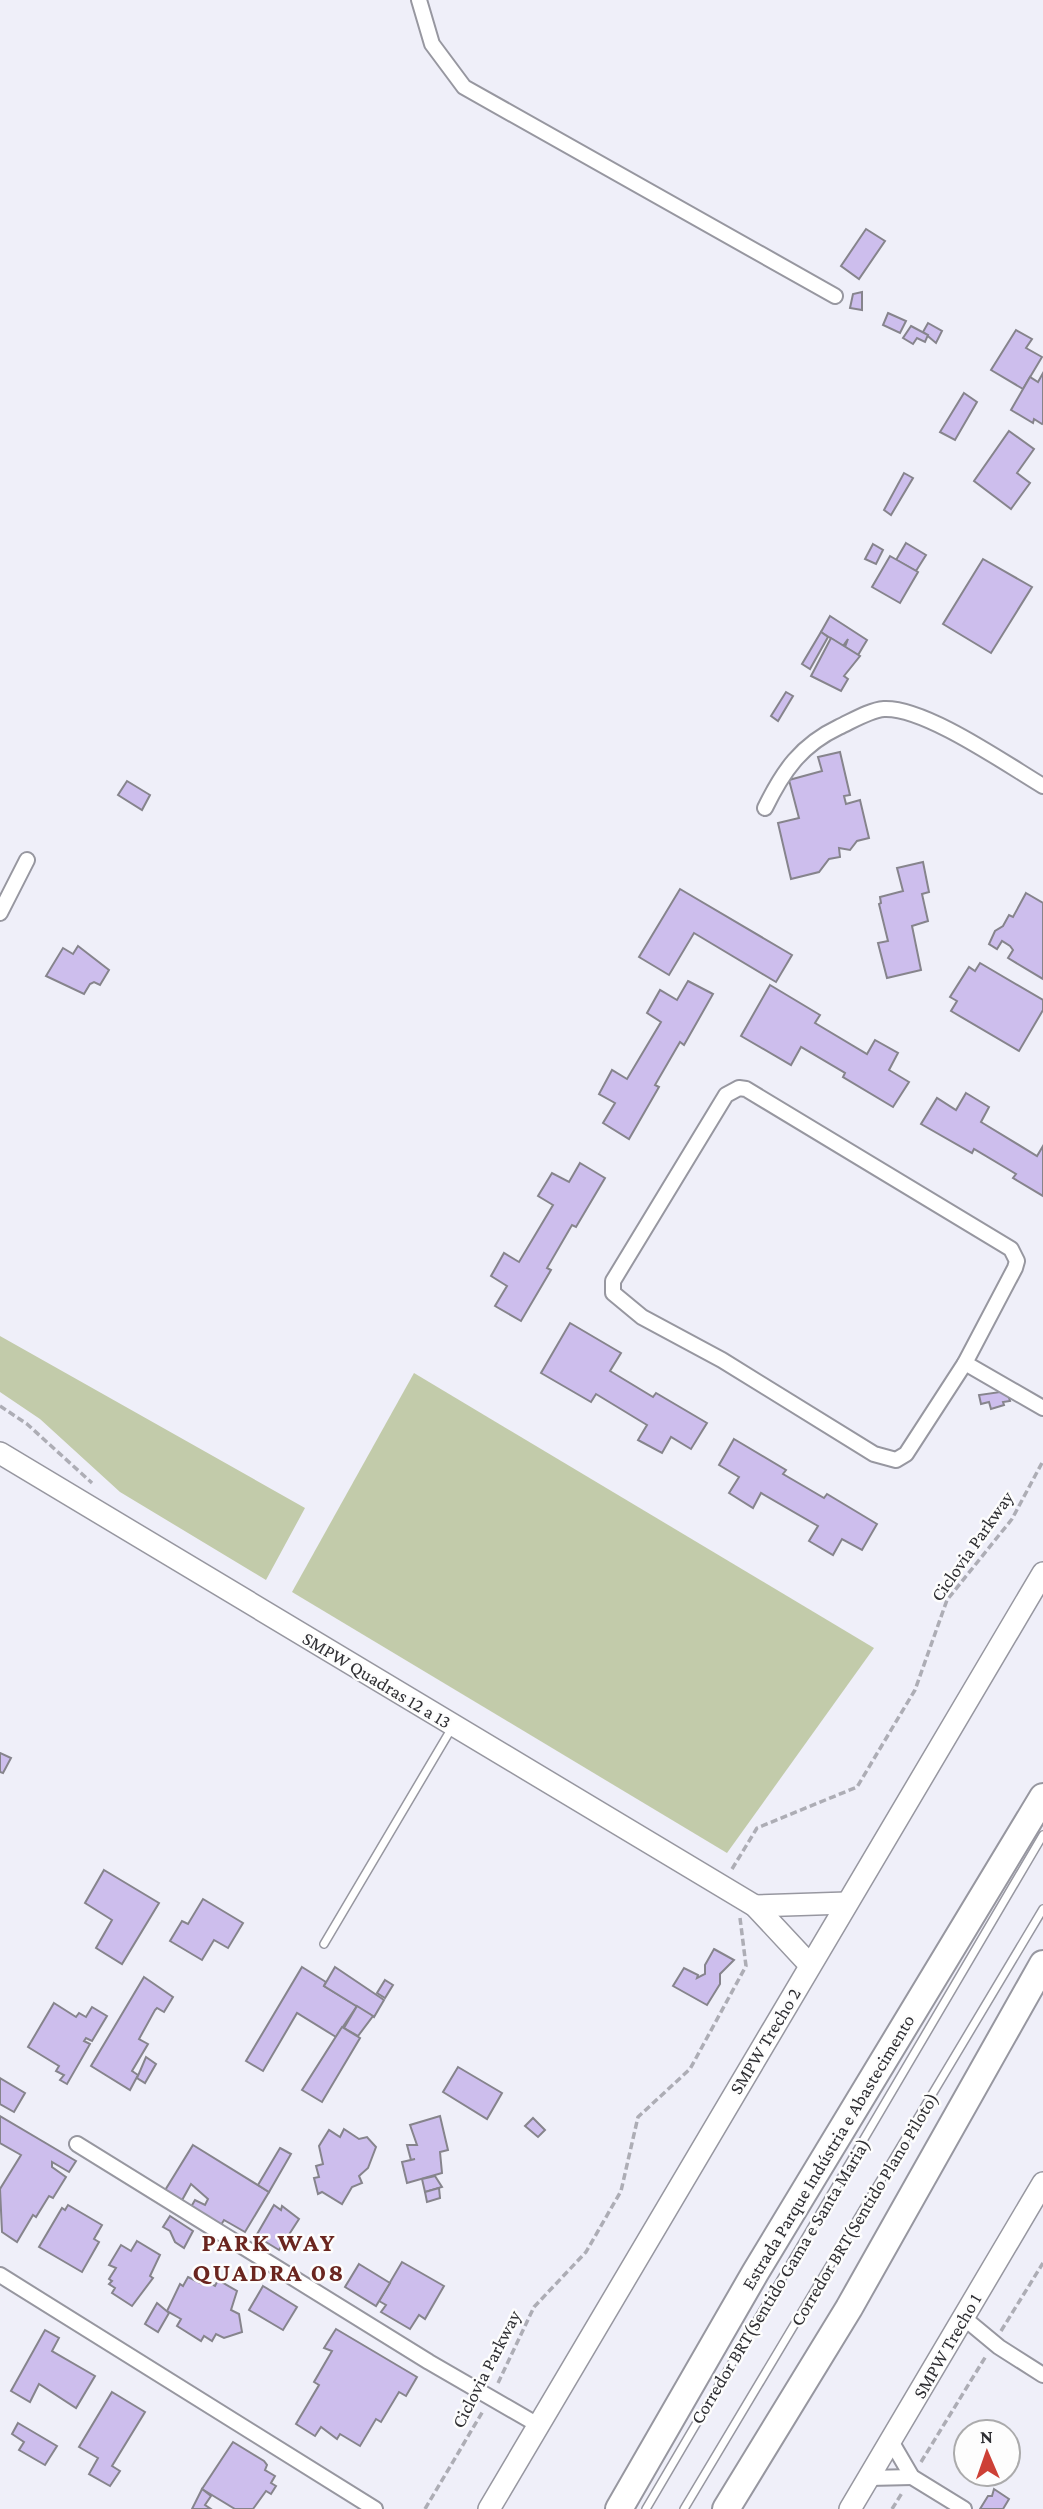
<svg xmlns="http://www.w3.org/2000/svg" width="1043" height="2509" font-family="'Crimson Pro',serif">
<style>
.green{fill:#c2cbaa}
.building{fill:#cdbeed;stroke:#86848c;stroke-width:2}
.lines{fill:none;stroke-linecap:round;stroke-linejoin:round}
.lane-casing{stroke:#9797a0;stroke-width:10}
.street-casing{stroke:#9797a0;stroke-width:18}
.secondary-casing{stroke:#9797a0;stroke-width:24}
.highway-casing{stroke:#9797a0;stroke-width:30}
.path{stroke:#adadb5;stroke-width:3.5;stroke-dasharray:7 3.5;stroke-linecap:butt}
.lane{stroke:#fff;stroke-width:7}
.street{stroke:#fff;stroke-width:14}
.secondary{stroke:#fff;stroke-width:21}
.highway{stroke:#fff;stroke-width:26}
.labels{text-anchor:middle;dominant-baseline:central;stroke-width:5;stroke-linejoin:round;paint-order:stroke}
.street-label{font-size:19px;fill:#2f2f33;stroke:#fdfdfd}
.district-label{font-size:26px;font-weight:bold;letter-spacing:2px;fill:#6a251f;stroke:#fdfdfd}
</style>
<rect width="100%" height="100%" fill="#efeff9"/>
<g class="green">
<polygon points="0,1336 305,1508 266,1580 120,1492 40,1419 0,1392"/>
<polygon points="414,1373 874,1648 727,1853 292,1592"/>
</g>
<g class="building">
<polygon points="866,229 885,241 859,279 841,266"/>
<polygon points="862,292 862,310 850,308 853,294"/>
<polygon points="888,313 906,321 900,333 883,325"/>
<polygon points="928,323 942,331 936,343 923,332"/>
<polygon points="911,326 928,335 925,342 917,338 913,344 903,338"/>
<polygon points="1016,330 1032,339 1026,348 1042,357 1023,389 991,370"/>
<polygon points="1043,373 1043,423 1042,424 1034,419 1033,423 1011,410 1030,377 1038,382"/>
<polygon points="964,393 977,402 955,440 940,432"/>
<polygon points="1009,431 1034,449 1017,473 1030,483 1011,509 974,481"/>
<polygon points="904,473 913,478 891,515 884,510"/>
<polygon points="906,543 926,555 916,571 896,560"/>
<polygon points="873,544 883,550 876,564 865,559"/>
<polygon points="890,556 918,572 900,603 872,587"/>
<polygon points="983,559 1032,587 991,653 943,624"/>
<polygon points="830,616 867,640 858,655 845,647 848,639 843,646 821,632"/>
<polygon points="821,632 828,637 810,669 802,664"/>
<polygon points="831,638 860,656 844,676 848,679 841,691 811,676"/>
<polygon points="786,692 793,696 778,721 771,716"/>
<polygon points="840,752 850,795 844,796 846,804 860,800 869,838 857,841 850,850 839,848 840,857 829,859 819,872 791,879 778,823 799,818 789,780 822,771 818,757"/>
<polygon points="127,781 150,795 142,810 118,795"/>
<polygon points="923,862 929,892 922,894 928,921 912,926 921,970 887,978 878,943 888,941 879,904 881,903 880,897 903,891 897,868"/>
<polygon points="680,889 792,955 776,982 694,933 669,975 639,957"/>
<polygon points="1026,893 1043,903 1043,979 1008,958 1013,950 1010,946 1002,941 997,949 989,944 995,931 1003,926 1009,915 1013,917"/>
<polygon points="78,946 109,970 100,985 94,982 90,984 84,994 46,976 63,948 73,954"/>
<polygon points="980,963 1043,1000 1043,1010 1019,1051 951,1011 957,1001 950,997 969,967 975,971"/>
<polygon points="688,981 713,994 684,1045 680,1042 655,1085 659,1087 629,1139 603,1123 615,1103 599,1094 612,1070 627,1079 661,1022 647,1013 660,990 677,1000"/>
<polygon points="770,985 820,1015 815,1023 867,1054 875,1040 898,1053 889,1070 909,1082 893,1107 843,1077 845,1073 801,1047 791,1065 741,1036"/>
<polygon points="966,1093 989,1107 981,1122 1037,1156 1043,1146 1043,1196 1013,1178 1016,1174 974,1149 972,1153 921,1124 937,1098 956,1110"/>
<polygon points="580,1163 605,1178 576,1227 572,1225 547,1268 551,1270 521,1321 495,1306 507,1286 491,1276 504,1253 519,1262 553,1205 538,1196 552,1173 569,1182"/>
<polygon points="570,1323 621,1353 610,1371 653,1397 656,1393 707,1423 691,1449 671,1437 662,1453 638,1440 647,1425 596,1394 591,1402 541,1373"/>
<polygon points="1007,1391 1010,1401 1003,1402 1004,1405 991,1409 989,1402 981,1404 979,1395"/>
<polygon points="734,1439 786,1470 783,1474 824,1498 827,1494 877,1524 862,1550 842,1539 833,1555 809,1541 818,1526 761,1493 753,1508 729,1493 739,1477 719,1465"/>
<polygon points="0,1753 11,1758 3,1773 0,1772"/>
<polygon points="104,1870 159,1903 122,1964 96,1948 112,1920 85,1903"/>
<polygon points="203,1899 243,1923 228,1948 214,1940 202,1960 170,1941 182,1921 188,1924"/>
<polygon points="714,1949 734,1960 720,1974 720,1984 707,2005 673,1986 684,1968 698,1975 697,1978 705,1974 705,1965"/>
<polygon points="302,1967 326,1982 324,1986 357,2006 336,2037 297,2013 263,2071 246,2061"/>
<polygon points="335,1967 384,2000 374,2017 324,1986"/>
<polygon points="144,1977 173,1997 164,2012 157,2008 155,2010 139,2039 148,2044 132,2071 138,2075 130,2090 91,2066"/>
<polygon points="385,1980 393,1985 385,1998 377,1993"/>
<polygon points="54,2003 76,2017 79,2013 86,2017 92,2007 107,2016 92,2041 86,2038 84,2041 90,2044 67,2084 60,2080 64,2075 56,2071 59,2066 28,2047"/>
<polygon points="357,2006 373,2016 358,2036 344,2028"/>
<polygon points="342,2027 360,2038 322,2102 302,2090"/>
<polygon points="146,2057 156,2064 145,2083 137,2078"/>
<polygon points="458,2067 502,2093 487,2119 443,2092"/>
<polygon points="0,2078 25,2093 14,2112 0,2104"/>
<polygon points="0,2116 76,2161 69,2172 52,2162 52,2167 66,2177 53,2198 49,2196 36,2217 33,2215 17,2242 2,2232 0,2189 21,2155 0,2143"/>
<polygon points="440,2116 448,2150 440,2152 442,2173 407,2183 402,2162 415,2159 411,2160 407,2145 417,2145 410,2125"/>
<polygon points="533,2118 545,2130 538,2137 525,2126"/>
<polygon points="344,2129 359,2139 367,2137 376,2147 368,2168 359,2176 362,2183 352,2187 342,2204 322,2192 318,2194 314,2178 319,2177 316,2166 323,2164 319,2146 329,2130 340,2137"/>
<polygon points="193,2145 269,2192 245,2232 224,2220 221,2225 191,2207 195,2200 205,2205 208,2199 191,2184 181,2202 164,2192"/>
<polygon points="280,2148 291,2154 269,2192 258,2185"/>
<polygon points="435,2176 442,2187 425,2192 422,2179"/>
<polygon points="439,2188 440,2198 427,2202 425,2192"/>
<polygon points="68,2205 102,2225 94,2239 99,2242 82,2272 39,2247 62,2208 65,2210"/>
<polygon points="274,2205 281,2210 282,2206 299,2219 279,2250 256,2236"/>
<polygon points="170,2216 193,2231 184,2248 175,2242 170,2231 163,2227"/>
<polygon points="137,2241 160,2255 150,2276 153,2278 132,2306 112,2293 115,2288 109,2284 112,2281 109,2279 116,2268 109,2265 121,2245 131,2251"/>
<polygon points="402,2262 444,2286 425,2319 419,2315 410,2329 381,2312 386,2305 379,2301"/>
<polygon points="359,2264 390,2283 376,2306 345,2287"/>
<polygon points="188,2277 202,2284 204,2280 215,2286 218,2280 237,2291 231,2310 239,2314 242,2332 224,2338 216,2334 212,2341 204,2336 201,2341 177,2326 181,2319 167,2311 180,2284 183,2286"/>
<polygon points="263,2286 297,2307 283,2330 249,2310"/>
<polygon points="157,2303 169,2313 158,2332 145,2324"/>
<polygon points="336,2329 417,2377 406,2396 399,2392 381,2422 376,2419 360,2446 340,2434 337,2439 321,2427 315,2436 296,2424 319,2385 314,2382 332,2351 324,2348"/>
<polygon points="45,2330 59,2338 52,2351 95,2376 76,2408 39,2384 30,2402 11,2391"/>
<polygon points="112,2392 145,2412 112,2466 120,2471 110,2486 89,2474 98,2458 79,2447"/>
<polygon points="18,2423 57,2446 45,2465 19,2450 24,2442 12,2434"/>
<polygon points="233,2442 264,2461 267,2465 265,2470 275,2476 271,2483 276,2486 271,2494 266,2491 253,2509 235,2509 202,2489"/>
<polygon points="202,2489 211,2496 205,2505 211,2509 192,2509"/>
<polygon points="994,2489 1009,2499 1003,2509 980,2509 988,2496 992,2496"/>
</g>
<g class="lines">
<defs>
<g id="lane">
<polyline points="324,1944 453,1726"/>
<polyline points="646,2509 1043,1835"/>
<polyline points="684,2509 1043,1909"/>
</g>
<g id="street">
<polyline points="419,0 432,44 464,87 835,296"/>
<path d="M765,808C783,771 801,745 839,727C852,721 870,710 884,709C925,707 1006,764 1043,786"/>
<polyline points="0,913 27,860"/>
<polygon points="739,1088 746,1089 1011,1249 1017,1261 1015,1268 965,1363 906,1454 896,1460 874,1454 722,1360 642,1317 613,1293 613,1281 726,1095"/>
<polyline points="965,1363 1043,1408"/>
<polyline points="77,2144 429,2362 538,2425"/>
<polyline points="0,2275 375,2509"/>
<polyline points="964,2318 999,2347 1043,2375"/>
<polyline points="891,2441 912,2477 964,2509"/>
<polyline points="869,2478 912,2477"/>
</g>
<g id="secondary">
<polyline points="0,1453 755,1906 810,1965"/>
<polyline points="755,1906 847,1903"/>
<polyline points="489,2509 1043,1573"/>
<polyline points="850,2509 1043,2183"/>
</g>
<g id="highway">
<polyline points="619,2509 755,2273 1043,1797"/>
<polyline points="726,2509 849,2308 1043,1964"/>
</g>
</defs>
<use href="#lane" class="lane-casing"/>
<use href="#street" class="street-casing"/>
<use href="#secondary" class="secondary-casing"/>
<use href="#highway" class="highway-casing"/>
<g class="path">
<polyline points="0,1406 27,1424 92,1483"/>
<polyline points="732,1869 757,1828 857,1787 915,1690 947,1600 1012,1519 1043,1461"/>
<polyline points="1001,2331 1043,2263"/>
<polyline points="498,2383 534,2307 586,2252 621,2191 638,2117 690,2069 746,1966 740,1918"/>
<polyline points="921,2462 986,2356"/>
<polyline points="425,2509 483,2411"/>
<polyline points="892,2509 902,2493"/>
</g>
<use href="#lane" class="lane"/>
<use href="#street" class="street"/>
<use href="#secondary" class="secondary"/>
<use href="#highway" class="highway"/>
</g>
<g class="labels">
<g class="street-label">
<text transform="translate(972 1546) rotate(-55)">Ciclovia Parkway</text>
<text transform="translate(377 1680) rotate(31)">SMPW Quadras 12 a 13</text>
<text transform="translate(765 2041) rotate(-59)">SMPW Trecho 2</text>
<text transform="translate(828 2152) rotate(-59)">Estrada Parque Indústria e Abastecimento</text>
<text transform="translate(864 2209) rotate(-59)">Corredor BRT(Sentido Plano Piloto)</text>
<text transform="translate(780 2281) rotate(-59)">Corredor BRT(Sentido Gama e Santa Maria)</text>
<text transform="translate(947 2346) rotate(-60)">SMPW Trecho 1</text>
<text transform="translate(486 2369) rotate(-63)">Ciclovia Parkway</text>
</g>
<g class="district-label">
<text x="269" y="2242">PARK WAY<tspan x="269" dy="30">QUADRA 08</tspan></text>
</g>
</g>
<g transform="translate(987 2453) rotate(358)"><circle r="33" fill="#fdfdfd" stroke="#ababac" stroke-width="2"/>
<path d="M0-5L12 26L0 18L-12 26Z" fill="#cd4036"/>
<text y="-10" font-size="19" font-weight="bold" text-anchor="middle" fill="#2f2f33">N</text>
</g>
</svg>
